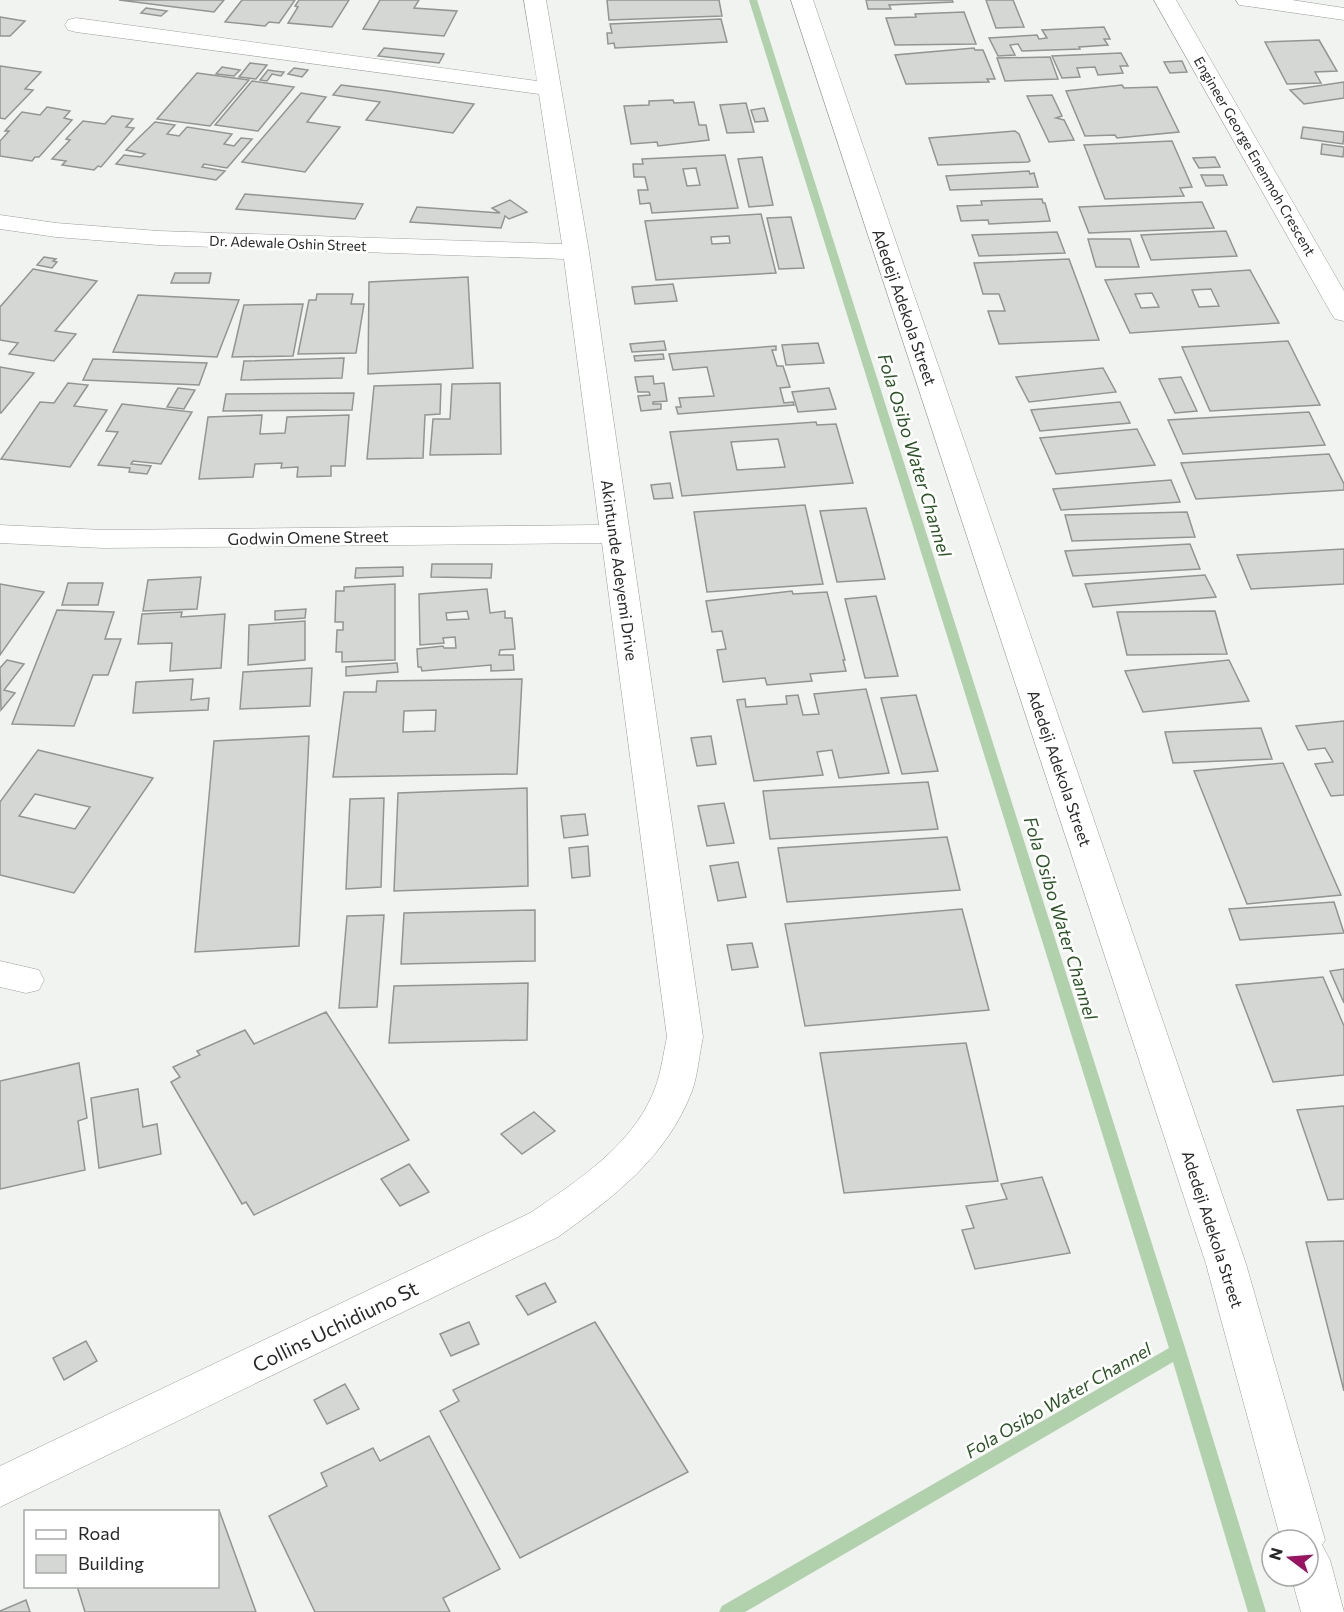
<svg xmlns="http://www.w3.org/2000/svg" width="1344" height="1612" font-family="Commissioner,sans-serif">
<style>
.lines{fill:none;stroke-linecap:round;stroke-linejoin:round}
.stream{fill:#b0d1ab;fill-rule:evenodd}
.building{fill:#d4d7d4;stroke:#929592;stroke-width:1.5;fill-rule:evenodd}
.street-casing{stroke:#9b9e9b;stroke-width:1}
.street{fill:#fff;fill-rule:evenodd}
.labels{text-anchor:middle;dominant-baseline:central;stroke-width:5;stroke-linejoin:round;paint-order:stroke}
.far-street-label{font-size:14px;fill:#272827;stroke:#fff}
.street-label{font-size:16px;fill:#272827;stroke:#fff}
.water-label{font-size:18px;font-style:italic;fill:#295623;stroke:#fff}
.near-street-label{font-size:20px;fill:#272827;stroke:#fff}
</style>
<rect width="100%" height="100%" fill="#f0f3ef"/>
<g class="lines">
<polygon class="stream" points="749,0 757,0 1186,1351 1266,1612 1248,1612 1173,1362 745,1612 719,1612 722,1606 1169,1348"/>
</g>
<g class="building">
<polygon points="119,0 224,0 214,12"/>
<polygon points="242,0 295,0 279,23 269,22 265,26 225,22"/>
<polygon points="299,0 349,0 332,27 288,23 298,7 295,6"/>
<polygon points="380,0 419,0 414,8 457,11 444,36 363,29"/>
<polygon points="607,0 719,0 722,16 609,20"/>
<polygon points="866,0 952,0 953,2 889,5 891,9 868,9"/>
<polygon points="986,0 1013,0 1024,27 996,28"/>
<polygon points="146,8 167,11 161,16 141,13"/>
<polygon points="964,12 976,44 895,45 886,18 916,17 915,14"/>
<polygon points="0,17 18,20 25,21 10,36 0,36"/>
<polygon points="721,19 727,42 615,48 614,43 608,44 607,33 612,33 610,24"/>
<polygon points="1104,27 1110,39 1104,39 1108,45 1079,47 1080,49 1022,51 1018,44 1010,45 1015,55 998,56 989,38 1037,35 1039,39 1047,38 1042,30"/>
<polygon points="1319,40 1337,71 1315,72 1321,83 1287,84 1265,42"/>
<polygon points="384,48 444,54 439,63 378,56"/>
<polygon points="974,48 975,50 983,50 995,79 987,79 989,82 906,84 895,55"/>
<polygon points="1121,53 1128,66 1120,66 1123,73 1098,75 1095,67 1077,68 1080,77 1062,78 1052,56"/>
<polygon points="1050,57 1058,79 1005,81 997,58"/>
<polygon points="1182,61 1187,72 1170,73 1164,62"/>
<polygon points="250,63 267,65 256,79 239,77"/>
<polygon points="0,66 41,72 25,89 33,90 5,119 0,118"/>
<polygon points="222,67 240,70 234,76 216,74"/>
<polygon points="294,68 308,70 302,77 288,74"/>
<polygon points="268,70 274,71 284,72 281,76 272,74 267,81 260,80"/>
<polygon points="197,73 249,80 210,126 157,119"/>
<polygon points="252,81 294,87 258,131 215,125"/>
<polygon points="1344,82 1344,98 1304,104 1290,90"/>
<polygon points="341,85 388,91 474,104 453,133 366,120 380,102 333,95"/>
<polygon points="1122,85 1124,88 1157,87 1179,132 1117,138 1115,135 1085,136 1066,91"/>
<polygon points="301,93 326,97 307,122 340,127 305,172 242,162"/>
<polygon points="1052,95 1062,116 1056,118 1064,120 1074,140 1049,142 1027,96"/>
<polygon points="673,100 674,103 694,102 699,125 706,125 709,140 658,146 657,142 631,144 624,106 649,105 649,101"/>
<polygon points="746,103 754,132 727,133 720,105"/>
<polygon points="47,107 70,111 64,118 72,120 39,157 35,157 32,161 0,156 0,141 9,131 5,131 22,112 40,115"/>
<polygon points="764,108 768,121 755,122 751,110"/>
<polygon points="112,116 133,119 126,127 134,128 101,167 98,166 94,170 62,165 66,161 52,159 70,140 66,139 83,121 105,124"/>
<polygon points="155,122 175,125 167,134 179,136 187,127 232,134 224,144 234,146 241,138 252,139 227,168 204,164 202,167 225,171 216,180 116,164 124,155 141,157 145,154 126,150"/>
<polygon points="1303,127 1344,132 1343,144 1301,138"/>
<polygon points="1015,131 1019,134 1030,161 1028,162 938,165 929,138"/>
<polygon points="1172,141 1192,187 1180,188 1184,196 1105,199 1084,145"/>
<polygon points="1322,144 1344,147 1343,157 1321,154"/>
<path d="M725,155L738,208L652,213L650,203L640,204L638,190H648L645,177H634L633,164H643L642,159ZM696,168L700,185L687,186L683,169Z"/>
<polygon points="762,157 773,205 749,207 738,159"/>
<polygon points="1215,157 1220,167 1199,168 1193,158"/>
<polygon points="1029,171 1030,174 1034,173 1038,187 950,190 946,176"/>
<polygon points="1201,175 1223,175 1227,185 1206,186"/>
<polygon points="245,194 363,204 355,219 236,209"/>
<polygon points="1042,199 1043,203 1045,203 1050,221 989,224 988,220 961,221 957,206 982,205 981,201"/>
<polygon points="510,200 527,212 509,219 505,216 501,228 410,222 417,207 500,213 492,208"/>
<polygon points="1202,202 1214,228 1089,233 1079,207"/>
<path d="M761,214L776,273L656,280L645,221ZM729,236L730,243L712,244L711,237Z"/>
<polygon points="791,217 804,268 779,269 767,218"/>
<polygon points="1226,231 1237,256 1151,260 1141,235"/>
<polygon points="1057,232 1065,253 979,256 972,235"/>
<polygon points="1088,239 1130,239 1139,267 1096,267"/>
<polygon points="44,257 56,259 53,261 57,262 52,268 37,265"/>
<polygon points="1069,259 1099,340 999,344 988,311 1005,311 999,294 983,294 974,263"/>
<polygon points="33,269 97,281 55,331 76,334 54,361 9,354 18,343 0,340 0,307"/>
<path d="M1250,270L1279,323L1130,333L1105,280ZM1211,289L1219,306L1199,307L1192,290ZM1152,293L1159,307L1141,308L1135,294Z"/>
<polygon points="175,273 211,273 209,283 171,283"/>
<polygon points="468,277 473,368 368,374 369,282"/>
<polygon points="673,284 677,301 635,304 632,287"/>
<polygon points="317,294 353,294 351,304 364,304 356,353 298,354 309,300 316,300"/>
<polygon points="138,295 239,300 217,357 113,352"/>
<polygon points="303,304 293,356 232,357 244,305"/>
<polygon points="664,341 666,350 632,352 630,344"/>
<polygon points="1288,341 1320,405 1210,411 1182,347"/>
<polygon points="818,343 824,363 786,365 782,345"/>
<polygon points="776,346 776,350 772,350 777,366 783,366 790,387 780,388 784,403 793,402 794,405 678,414 676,407 681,407 679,398 714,396 707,367 673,370 669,354"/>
<polygon points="663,354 664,359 635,361 634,356"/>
<polygon points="344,358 342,378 241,380 244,361"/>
<polygon points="93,359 207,363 199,385 83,380"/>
<polygon points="0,367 34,373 1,413 0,413"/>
<polygon points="1103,368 1116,392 1029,402 1016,377"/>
<polygon points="653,376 654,384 664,383 667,401 653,402 653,404 661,404 661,409 641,411 638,396 650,395 649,392 638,392 635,377"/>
<polygon points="1181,377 1197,411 1175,413 1159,379"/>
<polygon points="68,383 88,385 74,406 107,410 70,467 1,459 40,402 54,403"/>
<polygon points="500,383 501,454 430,455 433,419 450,419 452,384"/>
<polygon points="441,384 440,414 425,415 423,458 367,459 374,386"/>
<polygon points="178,388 195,390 184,409 167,407"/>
<polygon points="829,388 836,409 798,412 792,392"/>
<polygon points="354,393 352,410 223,411 226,394"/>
<polygon points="1120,402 1130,423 1040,431 1031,410"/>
<polygon points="122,404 192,412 161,464 133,461 131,464 151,466 147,474 129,472 130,468 98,465 118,432 106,431"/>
<polygon points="1309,412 1325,445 1183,454 1168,420"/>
<polygon points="262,415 260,434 285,433 287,417 349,415 345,466 331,466 331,476 297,477 298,467 281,468 282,463 255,464 253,477 199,479 208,417"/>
<path d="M816,422L817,425L836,424L853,483L682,496L670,432ZM778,439L785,467L737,470L731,442Z"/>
<polygon points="1137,429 1155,465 1056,474 1040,438"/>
<polygon points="1329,454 1344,484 1344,490 1196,499 1181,463"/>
<polygon points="1171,480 1180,502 1061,510 1053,489"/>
<polygon points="670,483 673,498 654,499 651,485"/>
<polygon points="805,505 823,584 707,592 694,512"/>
<polygon points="866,508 885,579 837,582 820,511"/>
<polygon points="1187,512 1195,537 1072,541 1065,515"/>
<polygon points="1190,544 1200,569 1073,576 1065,551"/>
<polygon points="1344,549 1344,584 1251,589 1237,555"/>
<polygon points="432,564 492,564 491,578 431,577"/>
<polygon points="403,567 403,576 355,578 356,568"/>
<polygon points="1205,575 1216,597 1093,607 1085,584"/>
<polygon points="201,577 197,609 143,611 148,580"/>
<polygon points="68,583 103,583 98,605 62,605"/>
<polygon points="0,584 44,592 0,655"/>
<polygon points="395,584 395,660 342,662 342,652 336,652 337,630 343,630 343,622 335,622 336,591 344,591 344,587"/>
<path d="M487,589L490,613L505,611V618H512L515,649L500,650L499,655H513L514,670L491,671V665L422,671L421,667H418L417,649L443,646L444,648H456L455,637L443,638L444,643L420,645L419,594ZM467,611L469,619L447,620L446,613Z"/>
<polygon points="792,591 793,594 827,592 845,660 843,660 846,671 810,674 812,681 767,685 765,678 723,682 717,650 726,649 722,631 712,632 706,601"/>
<polygon points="876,596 898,676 865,678 845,599"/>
<polygon points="306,609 305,618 275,620 275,611"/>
<polygon points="57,610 114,612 105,639 121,639 108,675 93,675 74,726 12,724"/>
<polygon points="1215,611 1227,654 1127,655 1117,612"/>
<polygon points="182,612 181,617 225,614 221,668 170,671 172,643 138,644 142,614"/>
<polygon points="305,621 305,660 248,665 249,625"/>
<polygon points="7,660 24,664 4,690 15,693 1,710 0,668"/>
<polygon points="1229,660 1249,701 1143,712 1125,671"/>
<polygon points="397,663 398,672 346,676 346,667"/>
<polygon points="312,668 310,706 240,709 243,672"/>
<polygon points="193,679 191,700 209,698 208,710 133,713 136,682"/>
<path d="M522,679L517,774L333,777L344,692H376L377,681ZM436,710L435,731L403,732L404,711Z"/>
<polygon points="866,689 889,773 839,778 832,750 817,752 823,775 754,781 737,700 745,699 746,707 787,704 786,696 798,695 803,715 819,714 814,694"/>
<polygon points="916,695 938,771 902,774 881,698"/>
<polygon points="1344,721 1344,795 1331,796 1315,764 1333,762 1325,748 1308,750 1296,726"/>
<polygon points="1261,728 1272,759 1173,763 1165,732"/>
<polygon points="309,736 299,946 195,952 214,741"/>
<polygon points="711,736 716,764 697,766 691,738"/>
<path d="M38,750L153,778L74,893L0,875V802ZM35,794L90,807L75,829L19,816Z"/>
<polygon points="1283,763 1341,895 1247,904 1194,771"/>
<polygon points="928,782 938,829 770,839 763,791"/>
<polygon points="527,788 528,886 394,891 398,793"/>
<polygon points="384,798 381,887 346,889 350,799"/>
<polygon points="724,803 734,843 707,846 698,806"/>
<polygon points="585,814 588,835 564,838 561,816"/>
<polygon points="947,837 960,890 787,902 778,848"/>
<polygon points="588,846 590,876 572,878 569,848"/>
<polygon points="738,862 746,897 718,901 710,866"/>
<polygon points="1334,902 1344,933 1240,940 1229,909"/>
<polygon points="962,909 989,1010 805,1026 785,924"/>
<polygon points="535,910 535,961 401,964 404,913"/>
<polygon points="384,915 377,1007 339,1008 347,916"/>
<polygon points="752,943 758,967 732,970 727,945"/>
<polygon points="1344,969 1344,1003 1330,971"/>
<polygon points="1323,977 1344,1026 1344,1075 1273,1082 1236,985"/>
<polygon points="528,983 527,1040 389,1043 394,986"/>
<polygon points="326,1012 409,1140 254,1215 246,1202 242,1204 171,1082 180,1077 173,1067 200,1055 197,1051 245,1030 254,1044"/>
<polygon points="966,1043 998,1181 844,1193 820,1053"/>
<polygon points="79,1063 87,1118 78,1121 85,1170 0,1189 0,1081"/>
<polygon points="138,1089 143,1127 157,1124 161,1154 99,1168 91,1098"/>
<polygon points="1344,1106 1344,1199 1328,1200 1297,1110"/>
<polygon points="534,1112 555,1131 522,1154 501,1134"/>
<polygon points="409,1164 429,1192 400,1206 381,1179"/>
<polygon points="1042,1177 1070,1253 975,1269 962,1230 974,1228 966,1206 1007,1199 1001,1184"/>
<polygon points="1344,1241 1344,1391 1306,1242"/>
<polygon points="545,1283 556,1302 528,1315 516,1296"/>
<polygon points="469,1322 479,1344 451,1356 440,1334"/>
<polygon points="595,1322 688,1472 520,1558 440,1411 459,1401 453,1390"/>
<polygon points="86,1341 97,1361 64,1380 53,1358"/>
<polygon points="345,1384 359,1409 327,1424 314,1400"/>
<polygon points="429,1436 500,1569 443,1598 450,1612 315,1612 269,1516 327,1486 321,1473 373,1448 380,1461"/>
<polygon points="219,1510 256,1612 85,1612 77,1586 218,1586 218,1512 214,1512"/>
<polygon points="26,1600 30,1612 0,1612 0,1611"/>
</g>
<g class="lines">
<defs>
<g id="street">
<path d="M524,0H546L589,252L703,1037C699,1055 698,1074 692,1091C667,1157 614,1197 558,1237L0,1507V1466L530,1213C577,1181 632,1146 654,1091C661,1074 663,1055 667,1037L602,543L103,548L0,543V525L103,530L599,525L564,259L158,245L56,237L0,229V215L56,223L158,231L562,244L539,94L76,32L68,30L65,25L68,20L76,18L537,81Z"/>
<polygon points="791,0 813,0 1246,1264 1325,1540 1322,1545 1330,1560 1344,1612 1301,1612 1291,1576 1308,1576 1308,1540 1281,1540 1206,1264"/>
<polygon points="1154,0 1176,0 1344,291 1344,321 1335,319 1331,313"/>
<polygon points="1236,0 1292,0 1344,8 1344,20 1247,6 1239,5"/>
<polygon points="0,961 39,970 44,980 39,990 26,993 0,987"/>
</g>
</defs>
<use href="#street" class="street-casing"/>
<use href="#street" class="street"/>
</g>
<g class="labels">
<g class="far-street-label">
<text transform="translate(1255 156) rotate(60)">Engineer George Enenmoh Crescent</text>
<text transform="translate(288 243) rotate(2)">Dr. Adewale Oshin Street</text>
</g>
<g class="street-label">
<text transform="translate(905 307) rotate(71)">Adedeji Adekola Street</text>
<text transform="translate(308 537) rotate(-1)">Godwin Omene Street</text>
<text transform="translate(620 570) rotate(82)">Akintunde Adeyemi Drive</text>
<text transform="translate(1060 768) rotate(71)">Adedeji Adekola Street</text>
<text transform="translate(1213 1229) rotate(72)">Adedeji Adekola Street</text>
</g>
<g class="water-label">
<text transform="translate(915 455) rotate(73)">Fola Osibo Water Channel</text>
<text transform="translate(1061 918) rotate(73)">Fola Osibo Water Channel</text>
<text transform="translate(1058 1400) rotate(-30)">Fola Osibo Water Channel</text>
</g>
<g class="near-street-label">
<text transform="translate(335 1326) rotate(-26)">Collins Uchidiuno St</text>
</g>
</g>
<rect x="24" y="1510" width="195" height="78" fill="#ffffff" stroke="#a9a9a9" stroke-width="1.5"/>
<rect x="36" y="1530" width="30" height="9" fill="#ffffff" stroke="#a9a9a9" stroke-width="1.5"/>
<text x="78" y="1540" font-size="18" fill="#272827">Road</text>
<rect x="36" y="1555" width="30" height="18" fill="#d4d7d4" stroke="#a9a9a9" stroke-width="1.5"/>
<text x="78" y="1570" font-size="18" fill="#272827">Building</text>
<g transform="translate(1290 1558) rotate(286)"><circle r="28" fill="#ffffff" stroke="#a9a9a9" stroke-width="1.5"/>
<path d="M0-4.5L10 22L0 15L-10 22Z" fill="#9c1262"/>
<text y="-9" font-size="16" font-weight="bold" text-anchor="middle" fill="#272827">N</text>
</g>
</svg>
